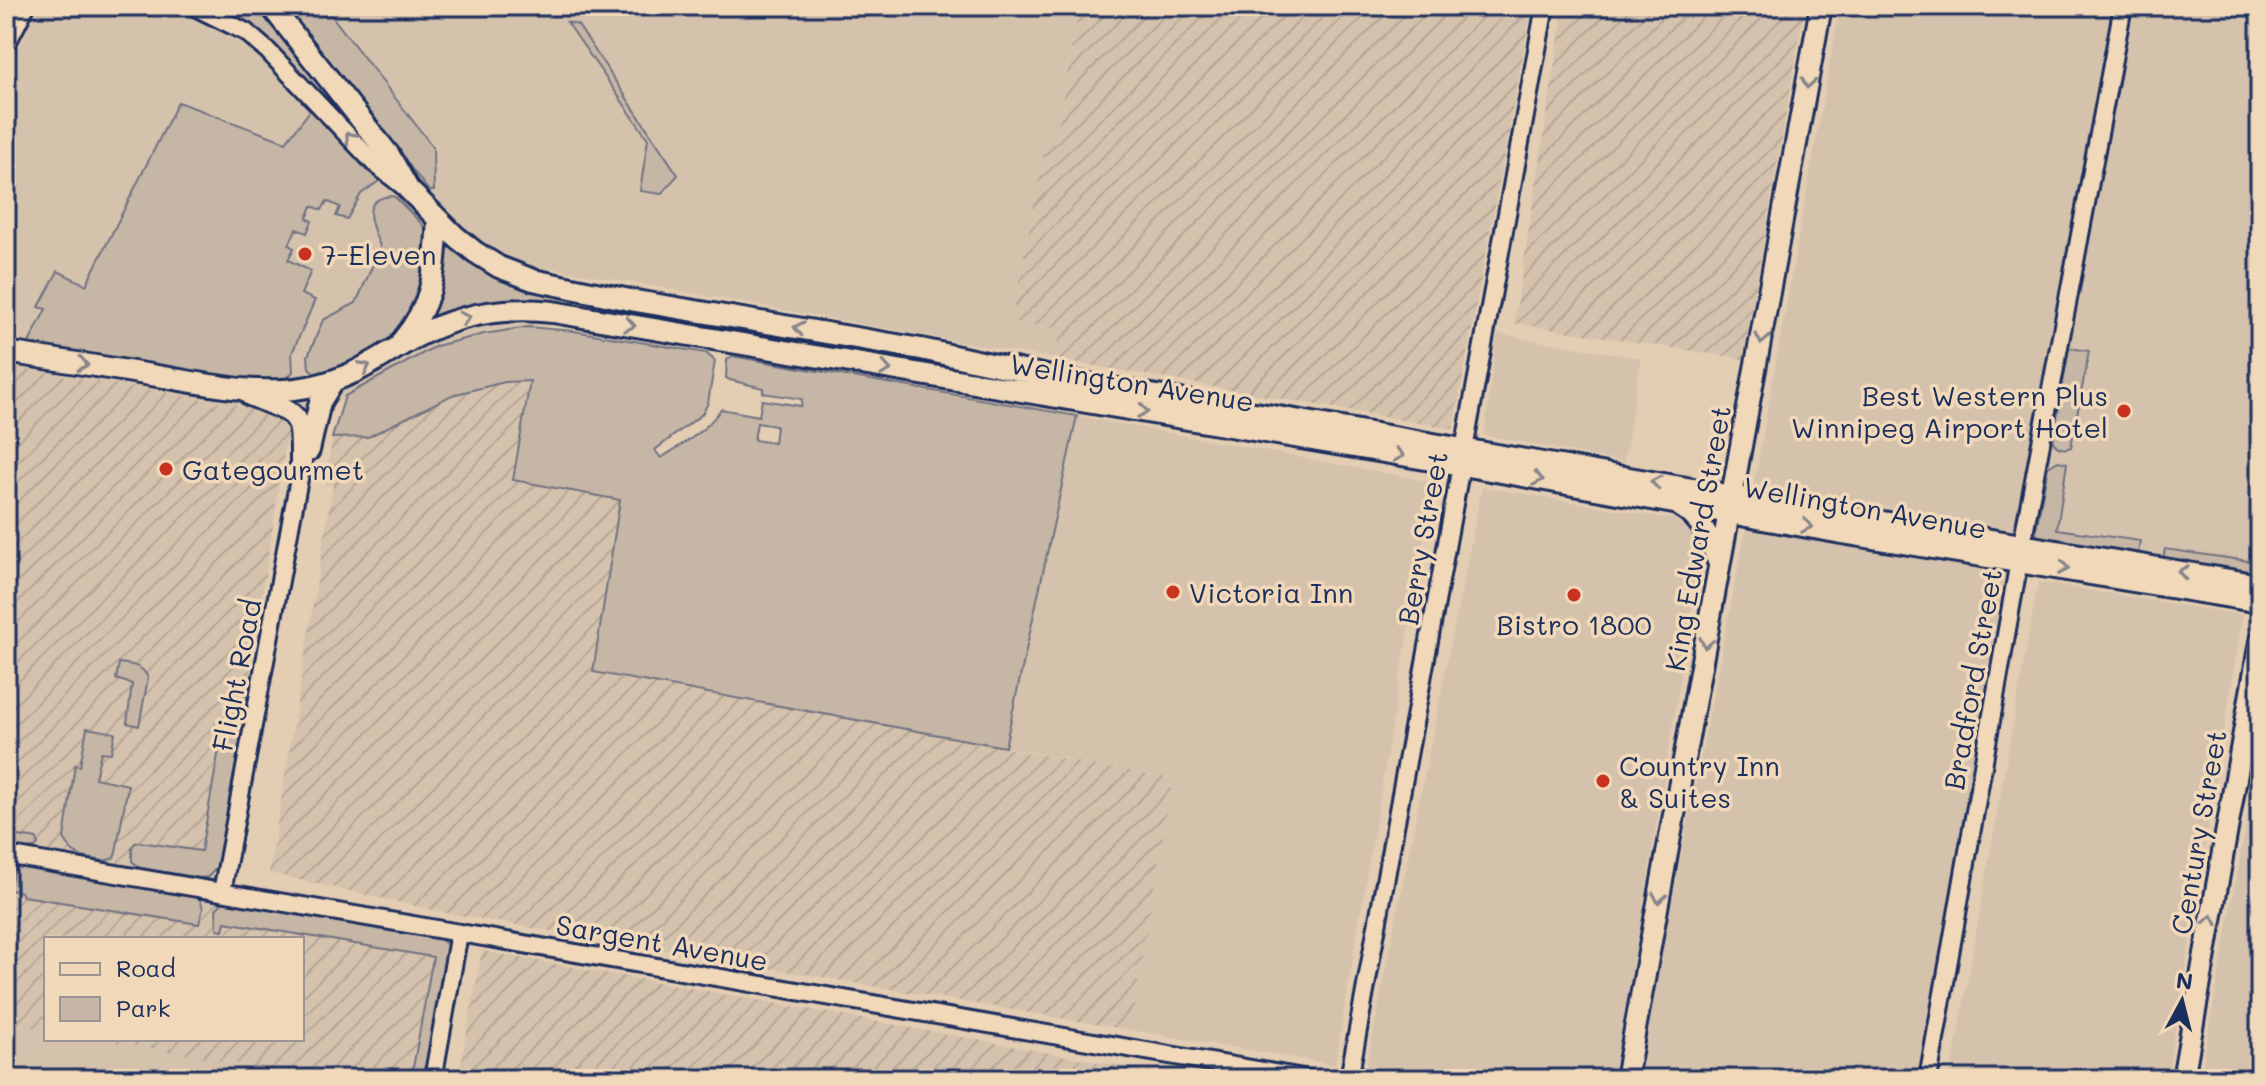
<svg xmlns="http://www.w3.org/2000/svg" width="2266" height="1085" font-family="Mali,sans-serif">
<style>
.built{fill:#d5c2ad;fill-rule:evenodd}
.industrial{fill:url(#industrial-furrows)}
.green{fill:#c6b6a6;stroke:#707282;stroke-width:2;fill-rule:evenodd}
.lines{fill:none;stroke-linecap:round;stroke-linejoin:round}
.minor-casing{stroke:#1b2f5e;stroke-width:22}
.major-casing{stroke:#1b2f5e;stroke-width:26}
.minor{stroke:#f1d8b8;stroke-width:16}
.major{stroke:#f1d8b8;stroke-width:20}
.oneway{stroke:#86848b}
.poi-dot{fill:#c8321e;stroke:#f1d8b8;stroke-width:3}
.labels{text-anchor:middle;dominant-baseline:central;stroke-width:7;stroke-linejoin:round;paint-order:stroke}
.poi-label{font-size:28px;fill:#1b2f5e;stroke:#f1d8b8;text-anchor:start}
.street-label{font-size:28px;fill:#1b2f5e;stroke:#f1d8b8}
</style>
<defs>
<pattern id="industrial-furrows" width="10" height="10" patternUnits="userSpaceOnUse" patternTransform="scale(2)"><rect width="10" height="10" fill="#d5c2ad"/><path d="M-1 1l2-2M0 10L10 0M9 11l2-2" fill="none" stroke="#b6a797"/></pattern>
</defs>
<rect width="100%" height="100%" fill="#e4ceb3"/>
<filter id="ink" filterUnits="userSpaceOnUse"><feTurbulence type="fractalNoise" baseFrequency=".0125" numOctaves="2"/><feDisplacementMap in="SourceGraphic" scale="16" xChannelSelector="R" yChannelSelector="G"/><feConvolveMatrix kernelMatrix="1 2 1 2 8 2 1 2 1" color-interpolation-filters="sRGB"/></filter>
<g filter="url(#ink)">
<g class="built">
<polygon points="6,6 1079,6 1058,124 1044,152 1011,320 1060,330 1055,359 551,268 542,343 357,397 290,414 6,366"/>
<polygon points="1840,6 2260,6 2260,574 1754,484"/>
<polygon points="1497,334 1641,358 1624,462 1484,435"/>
<polygon points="1077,416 1433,482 1335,1065 1130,1030 1173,779 1005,747"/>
<polygon points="1482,487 1674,519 1687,529 1702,546 1615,1079 1427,1079 1366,1068"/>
<polygon points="1746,528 2005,572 1920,1079 1637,1079"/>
<polygon points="2038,582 2243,615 2167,1079 1950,1079"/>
<polygon points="2260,746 2260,1079 2200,1079"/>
<path d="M6,866L448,939L423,1079H6ZM46,939H302V1039H46Z"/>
</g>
<g class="industrial">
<polygon points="1079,6 1532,6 1453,429 1055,359 1060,330 1011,321 1044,152 1058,124"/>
<polygon points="1564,6 1805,6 1743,359 1514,323"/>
<polygon points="6,366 290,414 215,900 448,939 427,1079 321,1079 98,1039 302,1039 302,939 46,939 46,1030 6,1022"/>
<polygon points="531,381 513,480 620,500 593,672 1173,779 1130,1030 446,913 269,873 333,484 325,485 332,438 368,437 452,395 505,382"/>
<polygon points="482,951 752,999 1194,1079 458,1079"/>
</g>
<g class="green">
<polygon points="216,6 256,6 386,161 383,164 255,28"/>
<polygon points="283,6 324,6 433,147 434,191 429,191 401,155 399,156 341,77"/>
<polygon points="567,22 578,25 678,175 661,194 640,191 648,139"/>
<polygon points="178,102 286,142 312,108 379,178 379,181 361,194 347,219 336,216 340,207 327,201 322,210 312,206 307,218 312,221 307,233 296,229 289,245 294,248 288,260 311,271 301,294 315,300 292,353 293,372 285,381 228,380 28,345 46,309 39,307 58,271 86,285"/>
<path d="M391,196L395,197L421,223L428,233L425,291L393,342L334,372L317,375L309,368L308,356L323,320L356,303L379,251L380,246C372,227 358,199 391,196Z"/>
<path d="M444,243C499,288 548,296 617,308L616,311L424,326Z"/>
<polygon points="685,320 782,336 781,344 680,325"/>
<path d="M528,327L574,331L706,353L715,361L708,403L702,414L655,450L661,458C683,444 706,431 721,409L759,416L762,400L801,406L802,399L763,393V388L730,380L726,378L727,360L732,356L1077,416L1005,747L593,672L620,500L513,480L530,381L505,382L452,395L368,437L332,438L345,396L436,346L484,334ZM757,423L776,426L774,443L754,440Z"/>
<polygon points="788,337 1018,376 1058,390 787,345"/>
<path d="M2069,348L2089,351L2071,447C2064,450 2056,448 2053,441Z"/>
<polygon points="2058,461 2067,463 2057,529 2140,541 2138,554 2037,538 2036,529 2048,467"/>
<polygon points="2260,503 2260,575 2163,559 2165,549 2249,561"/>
<path d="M119,663C132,665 143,665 148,678L139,726L127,723L132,684L116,679Z"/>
<polygon points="230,687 241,690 247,697 247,705 218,866 208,877 199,878 140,868 132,861 132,847 135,843 140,842 201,851"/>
<polygon points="87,728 115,733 111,753 101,752 95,778 128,785 116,852 114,858 104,861 82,857 73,852 64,838 75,765 80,766"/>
<polygon points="6,834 37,839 38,844 35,848 24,849 6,846"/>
<polygon points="18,866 192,895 200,900 203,908 199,924 23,896 21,892 9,890 13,873"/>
<polygon points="229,902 440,939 449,946 427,1079 411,1079 433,957 225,922 223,930 217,929 216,909 222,903"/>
</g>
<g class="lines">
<defs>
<g id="minor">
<polyline points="193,6 246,32 268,51 374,163 403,186"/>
<polyline points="6,45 26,6"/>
<polyline points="6,855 1309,1079"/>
<polyline points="222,892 301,468"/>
<polyline points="433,1079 459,933"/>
<polyline points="1349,1079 1545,6"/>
<polyline points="1928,1079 2022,544 2123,6"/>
</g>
<g id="major">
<polyline points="271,6 389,155 408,189 455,236 475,252 499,267 533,280 630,300 921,349 1065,380 1859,518 2260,585"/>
<path d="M402,341C436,300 434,270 438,220"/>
<path d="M6,352C58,360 110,368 163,377C211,385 259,396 308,387C352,379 375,360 412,339C456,315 504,306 553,312L1473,467L1842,533L2260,602"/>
<path d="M250,395C303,417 301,410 301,468"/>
<polyline points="309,450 320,402 333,381"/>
<path d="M1680,506C1703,519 1710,540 1719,564"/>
<polyline points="1626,1079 1821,6"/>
<polyline points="2183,1079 2260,642"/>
</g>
</defs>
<use href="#minor" class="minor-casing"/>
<use href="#major" class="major-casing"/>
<use href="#minor" class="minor"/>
<use href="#major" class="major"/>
</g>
<defs><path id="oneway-chevron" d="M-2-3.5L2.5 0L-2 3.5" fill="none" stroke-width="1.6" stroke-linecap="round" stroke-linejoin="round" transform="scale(2)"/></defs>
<g class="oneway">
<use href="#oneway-chevron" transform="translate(1808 83) rotate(100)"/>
<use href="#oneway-chevron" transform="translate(350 137) rotate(-133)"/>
<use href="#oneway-chevron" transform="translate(465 318) rotate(-15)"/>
<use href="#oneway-chevron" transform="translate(630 325) rotate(10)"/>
<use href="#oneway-chevron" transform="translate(799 328) rotate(-170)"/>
<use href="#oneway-chevron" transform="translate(1762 339) rotate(101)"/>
<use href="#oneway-chevron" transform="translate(83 364) rotate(9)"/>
<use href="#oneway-chevron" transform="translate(365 367) rotate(-27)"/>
<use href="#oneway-chevron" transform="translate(886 369) rotate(10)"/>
<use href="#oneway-chevron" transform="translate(1143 411) rotate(10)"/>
<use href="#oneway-chevron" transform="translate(1399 455) rotate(10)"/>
<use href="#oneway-chevron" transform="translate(1538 479) rotate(10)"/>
<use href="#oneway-chevron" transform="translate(1656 482) rotate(-170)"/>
<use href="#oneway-chevron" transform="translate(1807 526) rotate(10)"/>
<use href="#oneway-chevron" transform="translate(2064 568) rotate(10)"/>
<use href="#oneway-chevron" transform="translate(2183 572) rotate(-170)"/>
<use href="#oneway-chevron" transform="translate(1706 643) rotate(101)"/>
<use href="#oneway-chevron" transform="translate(1659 898) rotate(100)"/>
<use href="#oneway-chevron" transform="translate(2211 920) rotate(-80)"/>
</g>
</g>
<g class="poi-dot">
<circle cx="305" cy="254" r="8"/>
<circle cx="2124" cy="411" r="8"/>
<circle cx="166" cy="469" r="8"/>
<circle cx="1173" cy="592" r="8"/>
<circle cx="1574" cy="595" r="8"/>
<circle cx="1603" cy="781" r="8"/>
</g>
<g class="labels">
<g class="poi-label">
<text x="321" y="254">7-Eleven</text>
<text x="2108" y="395" text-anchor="end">Best Western Plus<tspan x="2108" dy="32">Winnipeg Airport Hotel</tspan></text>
<text x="182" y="469">Gategourmet</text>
<text x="1189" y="592">Victoria Inn</text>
<text x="1574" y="624" text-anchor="middle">Bistro 1800</text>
<text x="1619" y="765">Country Inn<tspan x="1619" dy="32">&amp; Suites</tspan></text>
</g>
<g class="street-label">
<text transform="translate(1132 382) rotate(9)">Wellington Avenue</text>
<text transform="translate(1865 507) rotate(10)">Wellington Avenue</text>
<text transform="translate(1422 538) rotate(-80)">Berry Street</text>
<text transform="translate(1697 538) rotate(-80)">King Edward Street</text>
<text transform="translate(236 675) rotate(-79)">Flight Road</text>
<text transform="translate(1972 679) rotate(-80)">Bradford Street</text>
<text transform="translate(2198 832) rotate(-80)">Century Street</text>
<text transform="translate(662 942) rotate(10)">Sargent Avenue</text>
</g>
</g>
<rect width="2266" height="1085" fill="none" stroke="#f1d8b8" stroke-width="32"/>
<rect x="16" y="16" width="2234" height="1053" fill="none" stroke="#1b2f5e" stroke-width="3" filter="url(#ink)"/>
<rect x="44" y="937" width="260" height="104" fill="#f1d8b8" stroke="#9b9494" stroke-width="2"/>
<rect x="60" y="963" width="40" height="12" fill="#f1d8b8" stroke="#9b9494" stroke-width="2"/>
<text x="116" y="977" font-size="24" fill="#1b2f5e">Road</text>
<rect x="60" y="997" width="40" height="24" fill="#c6b6a6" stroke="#9b9494" stroke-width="2"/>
<text x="116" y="1017" font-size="24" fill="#1b2f5e">Park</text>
<g transform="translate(2182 1001) rotate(7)" stroke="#f1d8b8" stroke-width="6" paint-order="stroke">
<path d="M0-6L14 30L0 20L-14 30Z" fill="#1b2f5e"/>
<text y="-12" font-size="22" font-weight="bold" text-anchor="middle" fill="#1b2f5e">N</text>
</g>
</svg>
